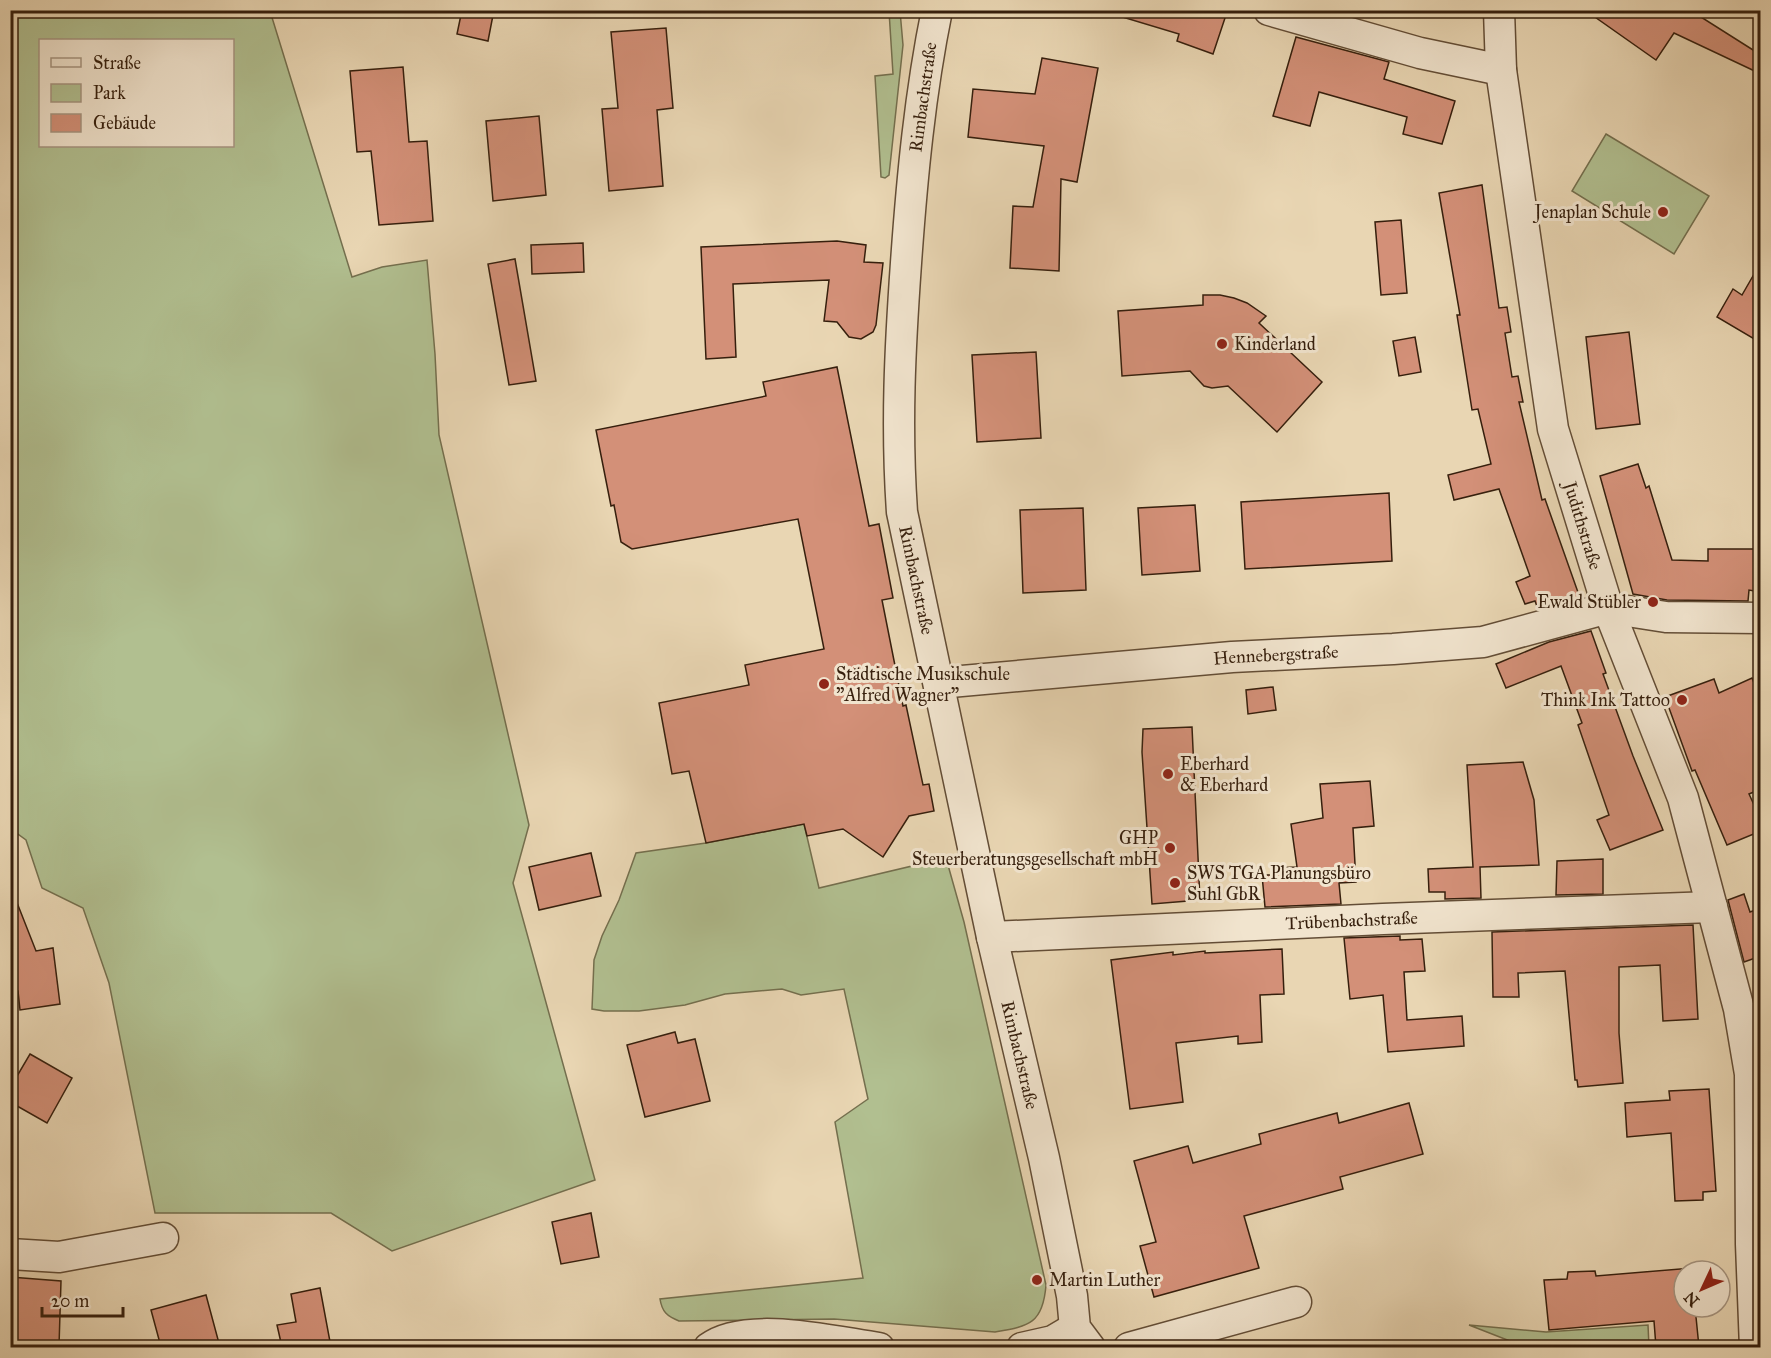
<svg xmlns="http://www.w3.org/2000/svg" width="1771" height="1358" font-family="'IM FELL Great Primer',serif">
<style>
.green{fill:#b1bf90;stroke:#746f4e;stroke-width:1.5;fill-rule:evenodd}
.building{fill:#d39078;stroke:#361f0d;stroke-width:1.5}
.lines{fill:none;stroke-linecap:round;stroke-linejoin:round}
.minor-casing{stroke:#634d36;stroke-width:33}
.minor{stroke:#f1e4ce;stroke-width:30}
.poi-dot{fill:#8f2418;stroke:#f1e4ce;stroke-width:2}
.labels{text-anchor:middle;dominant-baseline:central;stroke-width:6;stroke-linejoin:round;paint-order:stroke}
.street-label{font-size:18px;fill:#361f0d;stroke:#f1e4ce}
.poi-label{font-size:18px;fill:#361f0d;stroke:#f1e4ce;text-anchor:start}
</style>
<rect width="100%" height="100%" fill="#e9d6b3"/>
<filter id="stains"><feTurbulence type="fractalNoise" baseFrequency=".00333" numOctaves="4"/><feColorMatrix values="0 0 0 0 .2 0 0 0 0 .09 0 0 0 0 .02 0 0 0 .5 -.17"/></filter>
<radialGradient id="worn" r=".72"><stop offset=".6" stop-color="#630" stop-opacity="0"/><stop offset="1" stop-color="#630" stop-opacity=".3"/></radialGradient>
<g class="green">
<path d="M10,11H270L352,277L382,267L427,260L435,354L439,435L529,825L513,883L595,1180L392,1251L331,1213H155L109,983L83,908L42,888L26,840L11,829ZM40,40H232V146H40Z"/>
<polygon points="889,11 900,11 903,45 889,175 885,178 881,177 875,76 893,74"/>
<polygon points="1606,134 1709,196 1674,254 1572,191"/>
<path d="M804,824L819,888L946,858L964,922L1046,1285C1043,1324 1029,1326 995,1332L834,1319L679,1321C667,1316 662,1312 660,1299L863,1278L835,1122L868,1099L844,989L801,995L782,989L725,994L685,1005L639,1011H604L592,1009L594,960L602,936L619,900L636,853L706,843Z"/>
<polygon points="1469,1325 1546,1332 1648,1325 1649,1347 1514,1347 1515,1343"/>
</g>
<g class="building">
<polygon points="462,10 494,10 488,41 457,34"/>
<polygon points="1120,10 1213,10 1226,15 1213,54 1177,41 1179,34 1119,16"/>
<polygon points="1585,10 1690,10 1761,55 1761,74 1674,33 1656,60"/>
<polygon points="666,28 673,108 657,110 663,186 609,191 602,109 618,108 611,32"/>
<polygon points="1296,37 1389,62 1384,79 1455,101 1442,144 1403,134 1407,117 1319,92 1310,126 1273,116"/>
<polygon points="1042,58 1098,68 1077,182 1061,179 1059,271 1010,268 1013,206 1033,207 1044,146 968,137 973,89 1035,94"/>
<polygon points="403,67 409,142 427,141 433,221 379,225 371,151 357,152 350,71"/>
<polygon points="539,116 546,195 493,201 486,121"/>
<polygon points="1482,185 1499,308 1507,307 1511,332 1505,333 1512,377 1518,376 1523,402 1519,402 1542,500 1545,499 1580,598 1538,609 1535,601 1525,604 1516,582 1530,576 1499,489 1454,500 1448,475 1491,464 1478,409 1472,410 1457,315 1460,315 1439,193"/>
<polygon points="1401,220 1407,293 1381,295 1375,222"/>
<polygon points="837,241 866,245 864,262 883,263 876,325 873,332 861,339 849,337 837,322 824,321 829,280 733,284 736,357 706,359 701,247"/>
<polygon points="583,243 584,272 532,274 531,245"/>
<polygon points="515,259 536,381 509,385 488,264"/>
<polygon points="1761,262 1761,343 1717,317 1733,289 1742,295"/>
<polygon points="1203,295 1220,295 1234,298 1247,303 1266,316 1259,323 1322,382 1277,432 1228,386 1212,388 1204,386 1190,371 1122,376 1118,311 1203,305"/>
<polygon points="1629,332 1640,424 1596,429 1586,337"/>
<polygon points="1415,337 1421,372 1399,376 1393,341"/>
<polygon points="1036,352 1041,438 977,442 972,355"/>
<polygon points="837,367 869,526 879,524 893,598 882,600 903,706 906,705 923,785 929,784 934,811 909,816 883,857 843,829 807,836 804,824 706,843 689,771 672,774 659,703 749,685 745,665 824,649 798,519 632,549 621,542 614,505 611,506 596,430 766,396 763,382"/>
<polygon points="1638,464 1646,488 1649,486 1672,560 1708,561 1708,549 1761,549 1761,592 1749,590 1748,601 1667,600 1633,594 1600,476"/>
<polygon points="1389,493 1392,561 1245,569 1241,502"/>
<polygon points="1195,505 1200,571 1142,575 1138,508"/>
<polygon points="1083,508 1086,590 1023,593 1020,510"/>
<polygon points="1591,631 1606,673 1603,674 1633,756 1663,830 1610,850 1597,820 1609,815 1578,725 1582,723 1561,666 1506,688 1496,664 1549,642"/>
<polygon points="1752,678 1761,700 1761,789 1749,794 1761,820 1761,831 1727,845 1695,770 1692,771 1665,697 1714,679 1719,693"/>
<polygon points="1273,687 1276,710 1248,714 1246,690"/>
<polygon points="1192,727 1200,900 1152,904 1142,752 1143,729"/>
<polygon points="1523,762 1534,800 1539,865 1480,867 1481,898 1445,899 1445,892 1429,892 1428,869 1473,867 1467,765"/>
<polygon points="1370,781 1374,826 1353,828 1356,882 1339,883 1341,904 1265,907 1262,875 1275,875 1274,868 1297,867 1291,824 1323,818 1320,784"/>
<polygon points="591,853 601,896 539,910 529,867"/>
<polygon points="1603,859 1603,894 1556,895 1557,861"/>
<polygon points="10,890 12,890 36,951 53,948 60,1004 20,1010 18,991 10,992"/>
<polygon points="1744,894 1750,912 1761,908 1761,956 1744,962 1728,900"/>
<polygon points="1693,925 1698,1019 1663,1021 1660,965 1619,967 1619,1033 1623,1083 1578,1087 1577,1080 1575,1080 1565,971 1518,973 1519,997 1493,997 1492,932"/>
<polygon points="1400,936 1400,940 1422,939 1425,971 1404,972 1407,1020 1462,1016 1464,1046 1388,1052 1383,995 1350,999 1344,938"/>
<polygon points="1282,949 1284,994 1260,995 1262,1042 1238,1044 1238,1036 1176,1043 1183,1102 1130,1109 1111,960 1173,952 1173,955 1205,951 1205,953"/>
<polygon points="675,1032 678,1043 695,1039 710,1101 645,1117 627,1045"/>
<polygon points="30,1054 72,1078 47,1123 10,1102 10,1088"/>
<polygon points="1709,1089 1716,1191 1703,1192 1703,1200 1675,1201 1671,1133 1627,1137 1625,1103 1670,1100 1669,1091"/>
<polygon points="1409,1103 1423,1154 1340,1177 1343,1189 1244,1216 1259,1268 1154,1297 1140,1246 1156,1242 1134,1161 1188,1146 1193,1163 1261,1144 1259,1134 1337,1113 1339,1123"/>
<polygon points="591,1213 599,1257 561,1264 552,1222"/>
<polygon points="1692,1268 1692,1271 1684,1271 1684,1307 1695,1307 1699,1347 1656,1347 1654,1321 1549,1330 1544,1280 1567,1279 1568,1272 1595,1271 1596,1276"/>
<polygon points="10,1277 61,1281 59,1346 10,1341"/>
<polygon points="320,1288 331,1347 282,1347 277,1325 296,1322 291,1294"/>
<polygon points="206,1295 220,1347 161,1347 151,1310"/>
</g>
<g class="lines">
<defs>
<g id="minor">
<path id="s1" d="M937,10C920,93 912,178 906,263C900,348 896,426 902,512L992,937L1044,1158L1072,1296L1075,1328L1090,1348"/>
<polyline points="1269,10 1420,53 1501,70"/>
<path id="s2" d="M1499,10L1501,70L1553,429L1608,608L1683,798L1739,1009L1750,1074L1751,1244L1755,1348"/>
<path id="s3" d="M939,683L1232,657L1393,649L1483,642L1608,608L1666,617L1760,618"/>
<path id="s4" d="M992,937L1383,919L1712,907"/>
<polyline points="10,1254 59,1257 163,1238"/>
<path d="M709,1348C746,1320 835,1342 879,1348"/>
<polyline points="1022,1348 1053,1341 1075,1328"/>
<polyline points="1129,1348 1296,1302"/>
</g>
</defs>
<use href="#minor" class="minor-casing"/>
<use href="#minor" class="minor"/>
</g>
<g class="poi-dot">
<circle cx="1663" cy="212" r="6"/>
<circle cx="1222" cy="344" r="6"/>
<circle cx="1653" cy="602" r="6"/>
<circle cx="824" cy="684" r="6"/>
<circle cx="1682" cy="700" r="6"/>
<circle cx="1168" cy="774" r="6"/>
<circle cx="1170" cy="848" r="6"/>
<circle cx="1175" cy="883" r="6"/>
<circle cx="1037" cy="1280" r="6"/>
</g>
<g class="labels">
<g class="street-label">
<text transform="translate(923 97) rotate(-82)">Rimbachstraße</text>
<text stroke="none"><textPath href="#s2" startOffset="524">Judithstraße</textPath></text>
<text stroke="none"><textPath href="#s1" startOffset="574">Rimbachstraße</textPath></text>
<text stroke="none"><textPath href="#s3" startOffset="338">Hennebergstraße</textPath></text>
<text stroke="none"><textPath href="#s4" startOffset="360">Trübenbachstraße</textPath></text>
<text stroke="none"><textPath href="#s1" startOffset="1060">Rimbachstraße</textPath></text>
</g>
<g class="poi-label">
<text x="1651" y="212" text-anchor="end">Jenaplan Schule</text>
<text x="1234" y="344">Kinderland</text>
<text x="1641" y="602" text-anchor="end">Ewald Stübler</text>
<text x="836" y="674">Städtische Musikschule<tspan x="836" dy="21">"Alfred Wagner"</tspan></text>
<text x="1670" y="700" text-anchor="end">Think Ink Tattoo</text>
<text x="1180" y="764">Eberhard<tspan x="1180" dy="21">&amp; Eberhard</tspan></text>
<text x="1158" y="838" text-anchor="end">GHP<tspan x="1158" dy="21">Steuerberatungsgesellschaft mbH</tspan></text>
<text x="1187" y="873">SWS TGA Planungsbüro<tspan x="1187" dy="21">Suhl GbR</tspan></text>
<text x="1049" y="1280">Martin Luther</text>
</g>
</g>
<rect width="1771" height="1358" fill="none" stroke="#e9d6b3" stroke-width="36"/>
<rect x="12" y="12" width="1747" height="1334" fill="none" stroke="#361f0d" stroke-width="3"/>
<rect x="18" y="18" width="1735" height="1322" fill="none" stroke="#361f0d" stroke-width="1.5"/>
<rect x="39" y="39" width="195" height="108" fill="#f1e4ce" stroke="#a69581" stroke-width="1.5"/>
<rect x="51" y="58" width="30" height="9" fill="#f1e4ce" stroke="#a69581" stroke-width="1.5"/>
<text x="93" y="69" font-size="18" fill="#361f0d">Straße</text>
<rect x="51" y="84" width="30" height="18" fill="#b1bf90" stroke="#a69581" stroke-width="1.5"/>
<text x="93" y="99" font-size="18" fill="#361f0d">Park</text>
<rect x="51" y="114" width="30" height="18" fill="#d39078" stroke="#a69581" stroke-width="1.5"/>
<text x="93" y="129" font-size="18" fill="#361f0d">Gebäude</text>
<g transform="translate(1702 1289) rotate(226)"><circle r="28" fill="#f1e4ce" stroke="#a69581" stroke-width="1.5"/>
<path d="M0-4.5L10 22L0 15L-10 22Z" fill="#8f2418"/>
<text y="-9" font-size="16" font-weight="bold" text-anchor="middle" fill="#361f0d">N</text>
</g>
<path d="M42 1307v9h81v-9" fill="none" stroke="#361f0d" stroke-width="3"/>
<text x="51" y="1307" font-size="18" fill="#361f0d" stroke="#f1e4ce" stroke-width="4.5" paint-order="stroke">20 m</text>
<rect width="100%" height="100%" filter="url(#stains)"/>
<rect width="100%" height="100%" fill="url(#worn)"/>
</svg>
